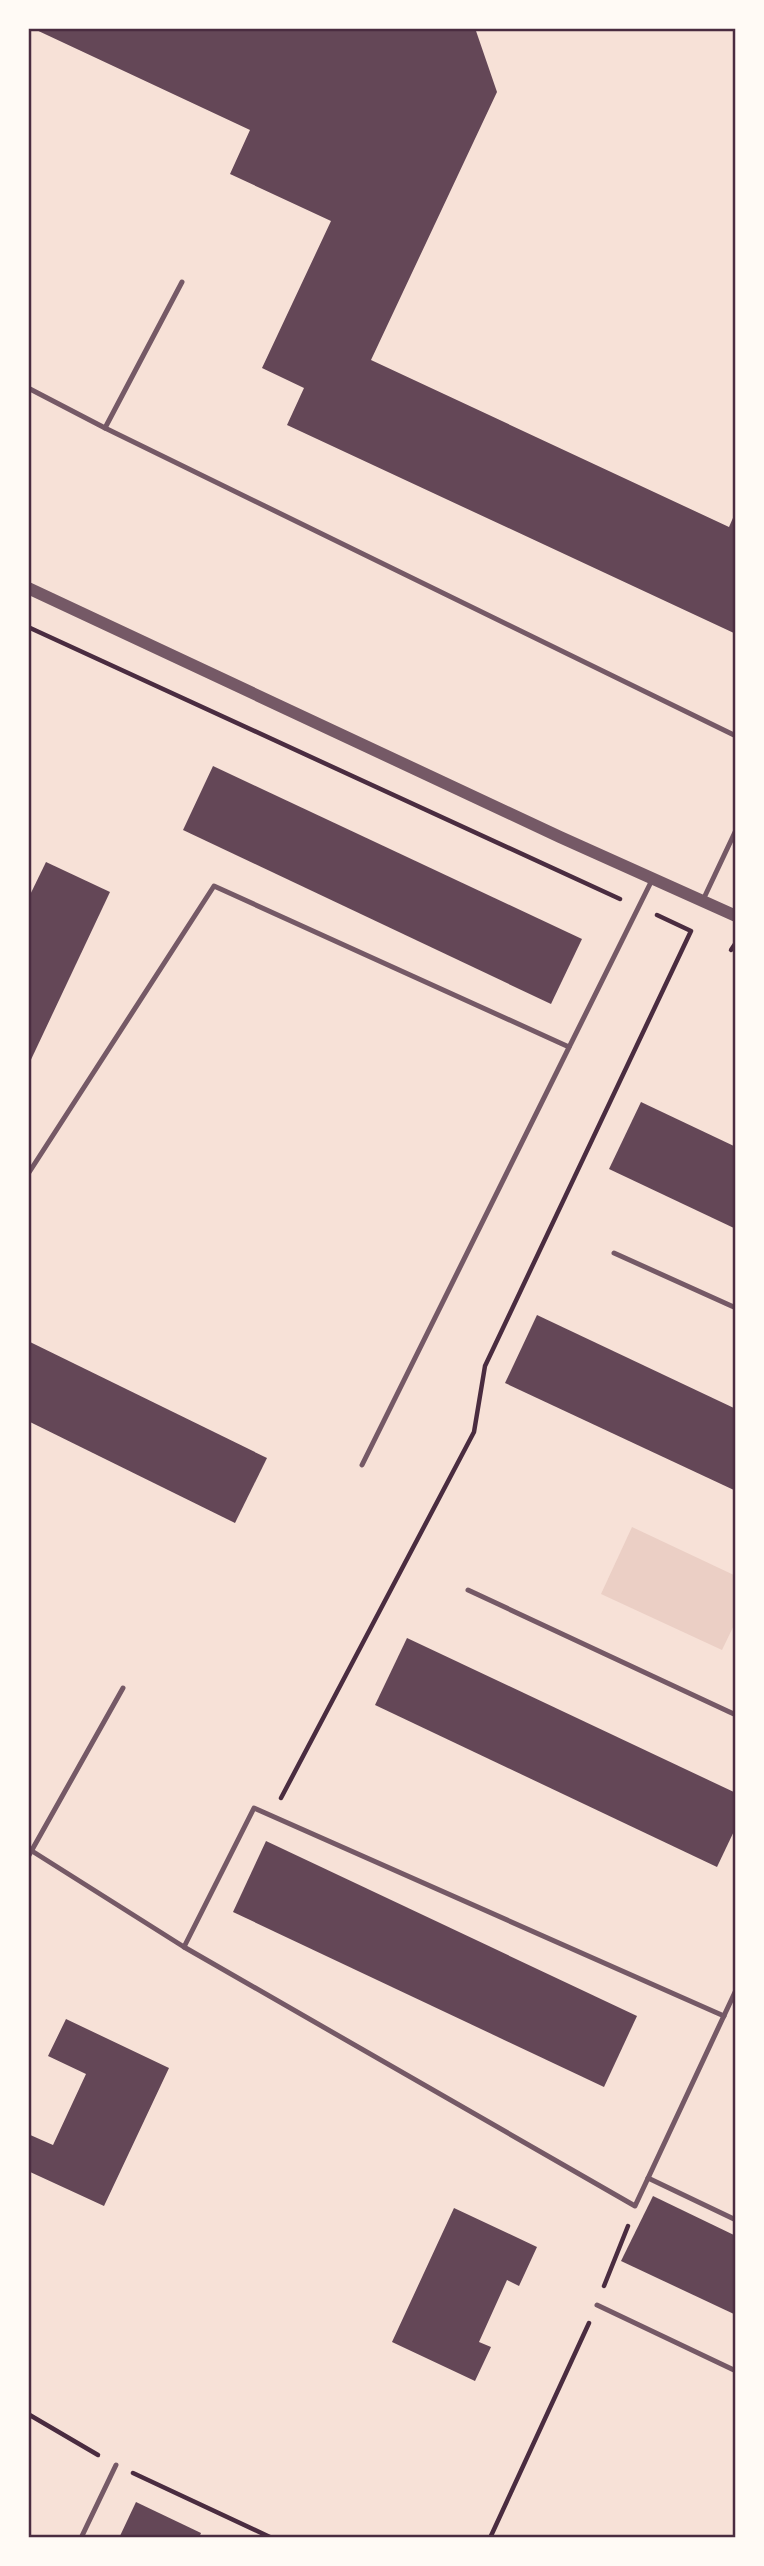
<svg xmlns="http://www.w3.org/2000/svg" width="764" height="2566" font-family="Manrope,sans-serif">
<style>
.green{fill:#ebcfc5}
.building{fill:#644757}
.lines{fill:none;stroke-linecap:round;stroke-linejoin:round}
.path{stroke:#4a2c40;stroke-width:4.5}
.service{stroke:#755966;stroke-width:5}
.tertiary{stroke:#755966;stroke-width:12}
.neatline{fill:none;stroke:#4a2c40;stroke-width:2.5}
</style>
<rect width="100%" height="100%" fill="#f7e1d7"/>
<polygon class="green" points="632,1527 736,1576 736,1621 722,1650 601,1594"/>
<g class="building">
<polygon points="32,28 475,28 497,92 371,360 729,527 736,511 736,634 287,425 304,388 262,368 331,221 230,174 250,130"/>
<polygon points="213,766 582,939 551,1004 183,830"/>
<polygon points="46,862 110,892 28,1066 28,899"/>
<polygon points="641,1102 736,1147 736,1229 609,1169"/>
<polygon points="537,1315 736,1409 736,1491 505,1383"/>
<polygon points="28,1341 267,1458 235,1523 28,1421"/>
<polygon points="407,1638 736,1793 736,1827 717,1867 375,1705"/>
<polygon points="266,1841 637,2016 604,2087 233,1912"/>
<polygon points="66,2019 169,2068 104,2206 28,2171 28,2134 53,2145 86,2074 48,2056"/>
<polygon points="653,2196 736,2236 736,2315 621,2261"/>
<polygon points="454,2208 537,2247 519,2286 507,2280 479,2342 491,2347 475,2381 392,2342"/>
<polygon points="136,2502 201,2533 199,2538 119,2538"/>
</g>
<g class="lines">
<g class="path">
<polyline points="28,627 620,899"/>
<polyline points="731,950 735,944"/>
<polyline points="281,1798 474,1432 485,1366 691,931 657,915"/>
<polyline points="604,2286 628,2226"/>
<polyline points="28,2414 98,2455"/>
<polyline points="133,2473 272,2538"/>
<polyline points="490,2538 589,2323"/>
</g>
<g class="service">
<polyline points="182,282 105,428 736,736"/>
<polyline points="28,391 30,389 105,428"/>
<polyline points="703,900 736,830"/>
<polyline points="28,1174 214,886 569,1047"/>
<polyline points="614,1253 736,1308"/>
<polyline points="362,1465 653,878"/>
<polyline points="468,1590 736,1715"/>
<polyline points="32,1851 184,1947 635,2206 736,1990"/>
<polyline points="28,1857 123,1688"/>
<polyline points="184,1947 254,1808 724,2016"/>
<polyline points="648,2178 736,2220"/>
<polyline points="597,2305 736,2371"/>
<polyline points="81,2538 116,2465"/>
</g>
<polyline class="tertiary" points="28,588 560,837 736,916"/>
</g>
<rect width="764" height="2566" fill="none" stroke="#fffaf5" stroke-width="60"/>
<rect x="30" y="30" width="704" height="2506" class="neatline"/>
</svg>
